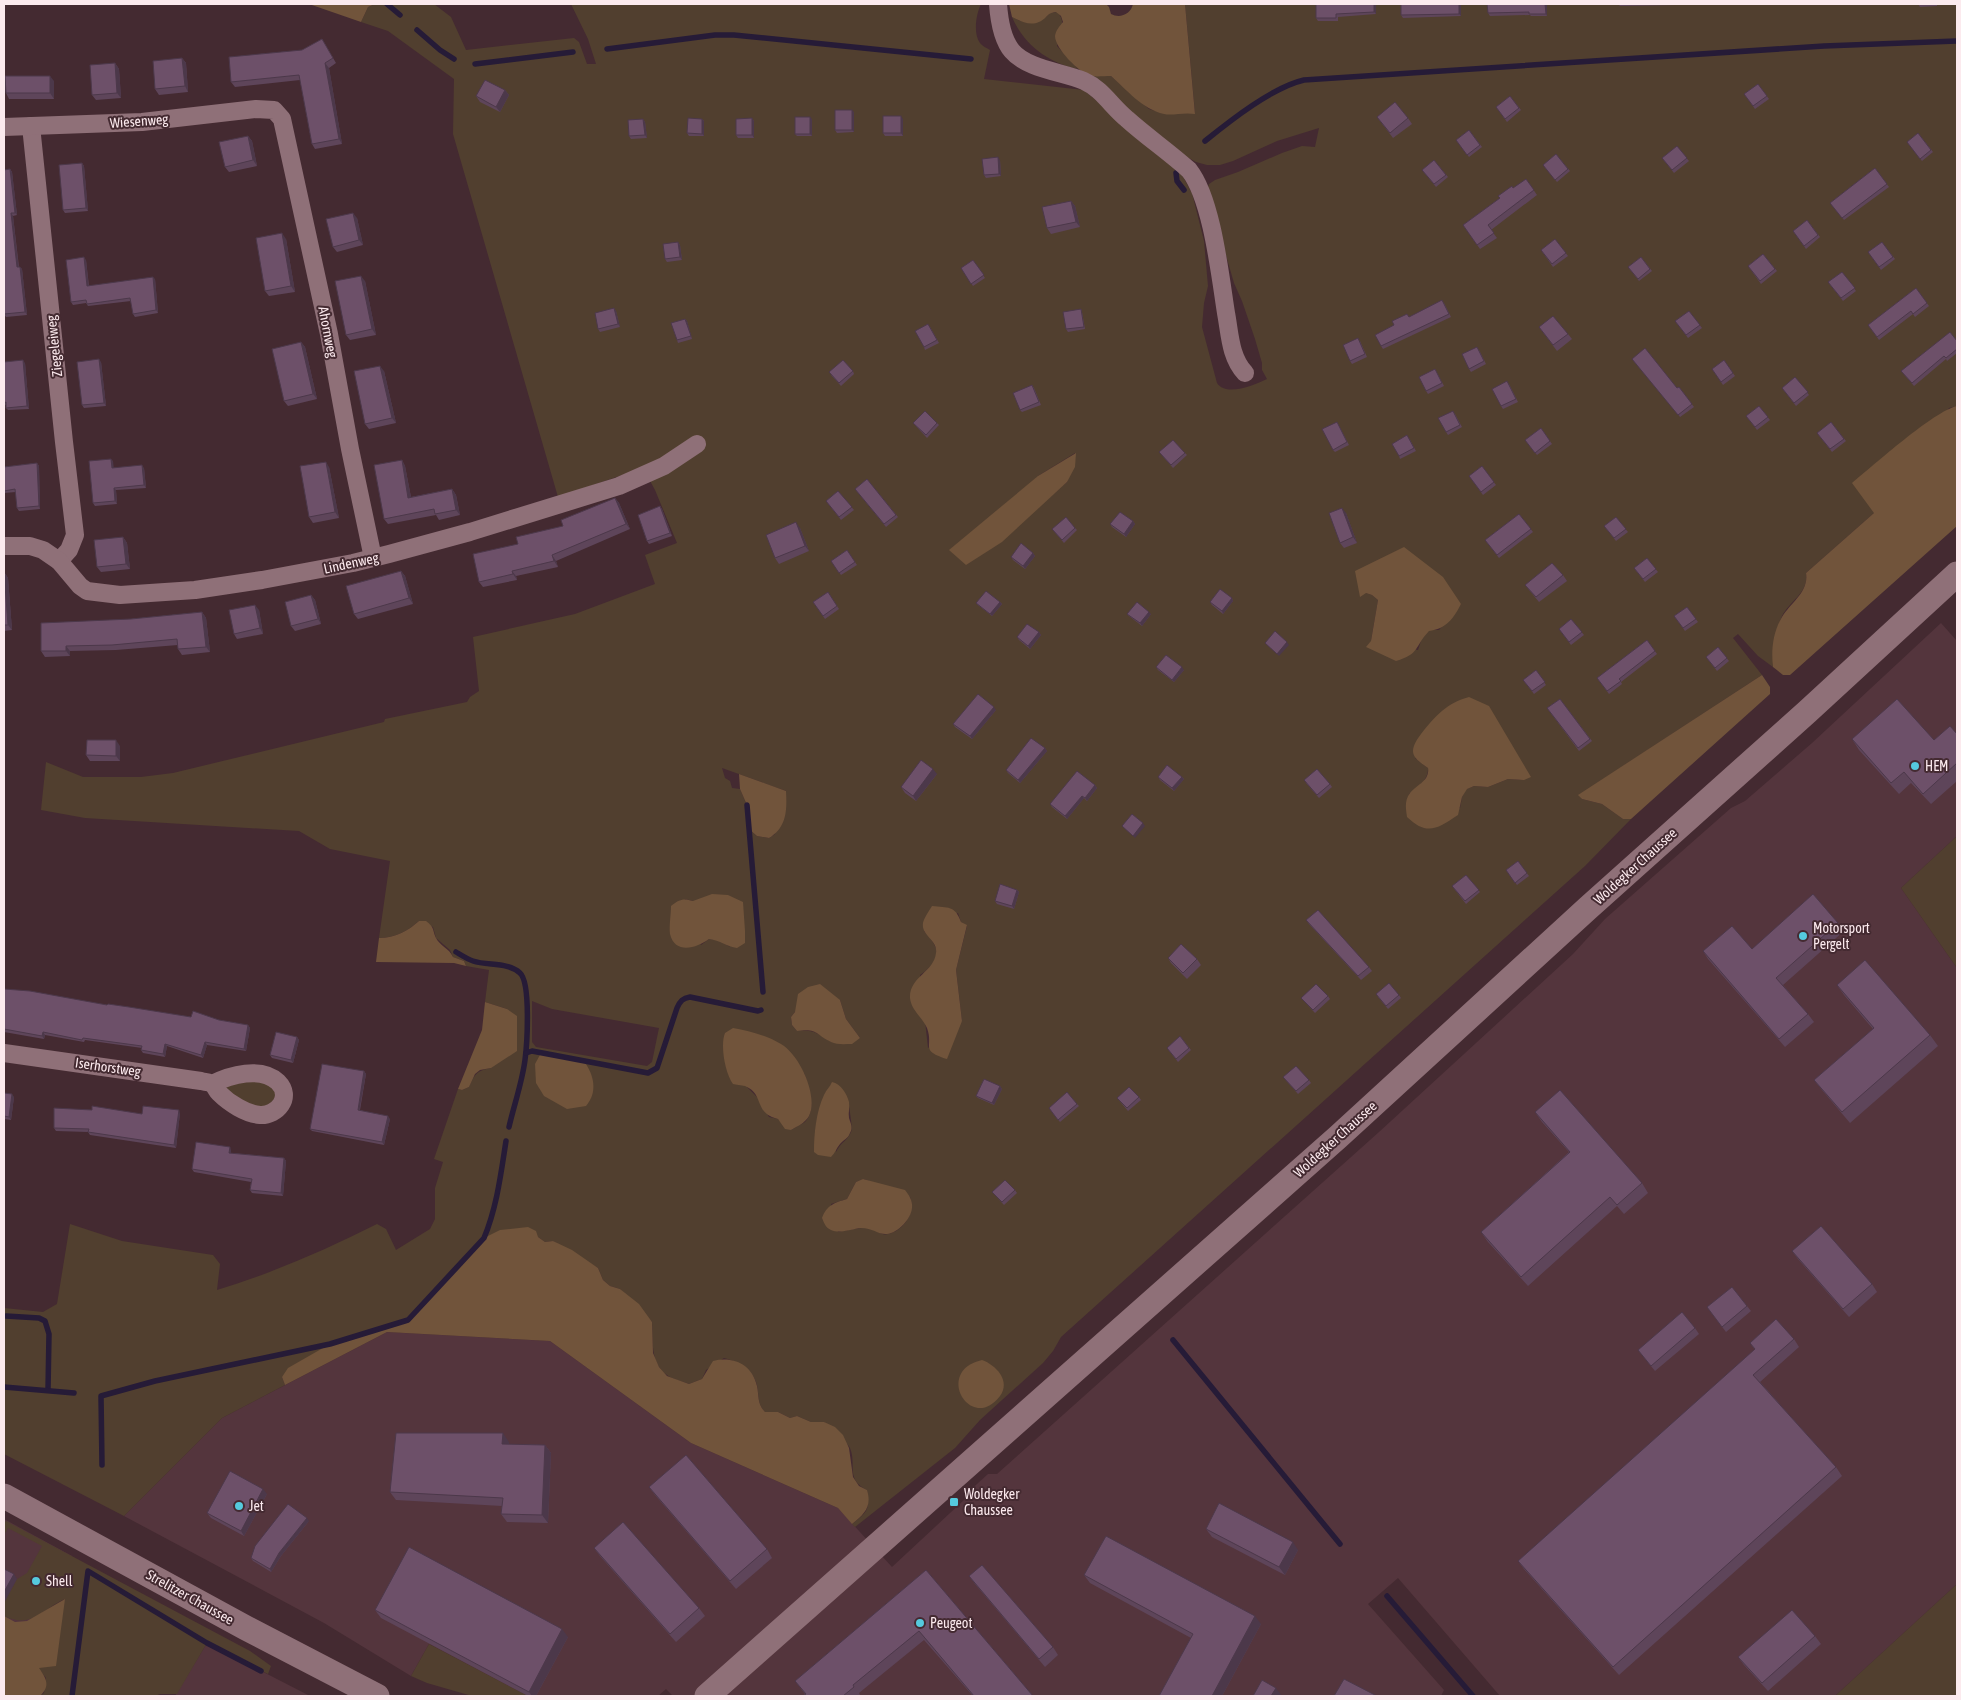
<svg xmlns="http://www.w3.org/2000/svg" width="1961" height="1700" font-family="'Asap Condensed',sans-serif">
<style>
.built{fill:#54353d}
.green{fill:#513f2f;fill-rule:evenodd}
.forest{fill:#71543b}
.lines{fill:none;stroke-linecap:round;stroke-linejoin:round}
.stream{stroke:#261b37;stroke-width:5.5}
.street{stroke:#8f7078;stroke-width:18}
.secondary{stroke:#8f7078;stroke-width:25}
.wall{fill:#5e455a}
.shaded-wall{fill:#4c384a}
.building{fill:#6d5069;stroke:#4c384a}
.poi-dot{fill:#55cade;stroke:#442a31;stroke-width:2}
.labels{text-anchor:middle;dominant-baseline:central;stroke-width:4;stroke-linejoin:round;paint-order:stroke}
.street-label{font-size:14px;fill:#fceaee;stroke:#442a31}
.poi-label{font-size:14px;fill:#fceaee;stroke:#442a31;text-anchor:start}
</style>
<rect width="100%" height="100%" fill="#442a31"/>
<g class="built">
<polygon points="1941,623 1957,641 1957,836 1901,888 1957,968 1957,1584 1835,1696 1500,1696 1398,1578 1368,1604 1444,1690 1441,1696 673,1696 666,1689 658,1696 528,1696 429,1644 411,1676 324,1623 124,1516 222,1418 387,1332 550,1341 691,1443 838,1508 892,1567 964,1500 966,1494 988,1474 997,1474 1379,1132 1573,954 1605,919 1731,808 1745,801 1812,743"/>
<polygon points="4,1519 72,1556 4,1671"/>
<polygon points="207,1643 310,1696 175,1696"/>
</g>
<g class="green">
<path d="M375,4H434L451,17L466,50L574,38L579,42L587,64H596L588,39L571,4H981C976,14 973,34 980,43C982,46 987,48 990,50L984,79L1084,90L1181,173L1192,193L1204,241L1208,286L1204,303L1202,327L1217,383C1226,397 1255,385 1267,379L1262,370V363L1255,339L1242,301L1234,283L1207,190L1209,184L1215,180L1238,172L1282,153L1302,146L1315,147L1319,128L1277,141L1233,161L1220,165H1207L1196,162L1185,156L1126,111L1090,76H1111L1149,109L1166,114L1184,112L1195,113L1185,4H1957V406L1949,408L1874,513L1806,573C1809,593 1790,600 1782,616C1778,625 1772,658 1773,667L1758,656L1738,634L1733,638L1762,675L1579,795L1582,799L1602,804L1623,819H1631L1585,866L1061,1337L1053,1351L1043,1363L980,1420L955,1448L855,1527L852,1524C869,1511 869,1510 867,1490C845,1479 857,1465 850,1448C846,1441 830,1428 824,1422H811L797,1416L790,1418L778,1412H765C757,1404 759,1395 757,1385C753,1369 739,1362 724,1358L706,1370L702,1379L689,1384C682,1381 672,1379 667,1375C650,1363 653,1340 652,1322L620,1289L610,1286L603,1280L598,1268L553,1241L545,1242L538,1237L484,1238L408,1320L330,1344L282,1377L285,1385L222,1418L124,1516L4,1454V1308L43,1312L57,1304L70,1224L122,1241L213,1255L220,1264L217,1290C273,1273 325,1250 377,1224L386,1229L396,1250L430,1229L435,1219V1188L443,1162L434,1159L458,1089L462,1090L469,1087C474,1075 477,1070 491,1068L507,1009L485,1002L489,970L466,966L464,961L453,957L450,950L436,938L433,927L419,921C408,931 395,938 379,938L390,861L330,849L299,831L85,818L41,810L46,762L83,777H141L173,773L384,722L385,719L467,702L470,697L479,691L473,637L575,614L655,584L645,555L677,543L655,490L643,468L558,497L453,134L454,79L388,31L361,22L368,7ZM1075,453L1067,482L1051,496L1038,476ZM1366,593L1461,604L1439,630H1429L1422,638L1418,650L1371,641L1378,600L1372,595ZM1415,758L1524,780L1508,779L1488,787L1474,786L1466,789L1462,797L1460,808L1409,794C1417,787 1429,780 1428,768ZM722,768L786,791L775,834L769,838L757,836L750,830L747,805L740,789L732,788L730,781L725,778ZM685,899L693,901L730,947L719,940L709,939L701,945ZM958,913L961,922L967,926L956,970L962,1021L928,1048L920,975C941,960 942,950 924,931ZM840,1000L846,1019L860,1038L831,1042C820,1034 812,1029 797,1031L792,1025L791,1017L795,1012ZM532,1001L552,1009L659,1028L652,1062L647,1066L536,1047L532,1042ZM804,1073C809,1087 817,1110 805,1122C801,1125 795,1127 791,1130L778,1119L769,1117L759,1099L747,1087ZM830,1089L849,1103C849,1110 853,1127 851,1132C848,1140 840,1143 836,1152L825,1093ZM864,1179L910,1197C916,1211 904,1231 888,1234C881,1236 879,1231 874,1229C863,1226 848,1230 838,1232L831,1204L847,1199L856,1182Z"/>
<path d="M1057,12C1067,21 1060,34 1057,46L1078,69C1049,63 1024,45 1012,17L1020,21L1046,17L1050,13Z"/>
<polygon points="1957,836 1957,968 1901,888"/>
<path d="M261,1081C269,1084 273,1087 276,1095L271,1105L257,1109L225,1091V1086L235,1082Z"/>
<path d="M6,1521L250,1651L271,1666L268,1674L207,1643L177,1694H160L155,1696H40L44,1693L46,1678L38,1668L65,1599C41,1610 32,1629 4,1616V1603L17,1579L27,1573L42,1546L8,1528L4,1535V1523Z"/>
<polygon points="1957,1584 1957,1696 1835,1696"/>
<polygon points="429,1644 528,1696 472,1696 427,1683 411,1676"/>
</g>
<g class="forest">
<polygon points="309,4 375,4 368,7 361,22"/>
<path d="M1009,4H1106L1109,7L1111,14C1120,19 1131,14 1133,4H1185L1195,114C1183,112 1173,116 1164,114C1142,109 1127,90 1111,76C1105,76 1097,77 1091,76C1079,73 1055,48 1055,36C1056,30 1059,27 1063,22L1061,16L1056,12C1050,13 1050,13 1046,17C1035,28 1024,23 1012,17Z"/>
<path d="M1957,406V526L1790,675H1783L1773,667C1771,650 1773,632 1782,617C1791,602 1809,592 1806,573L1874,513L1852,483C1874,465 1934,411 1957,406Z"/>
<polygon points="1076,453 1075,467 1067,482 1002,542 966,565 949,550 1038,476"/>
<path d="M1404,547L1443,577L1461,604C1454,618 1446,629 1429,631C1414,647 1420,654 1396,661L1366,647L1371,641L1378,600L1372,595L1366,593L1360,597L1355,571Z"/>
<polygon points="1762,675 1770,687 1770,694 1631,819 1623,819 1602,804 1582,799 1578,795"/>
<path d="M1469,697L1489,706L1531,777L1524,780L1508,779L1488,787L1474,786L1467,789L1462,797L1458,815C1437,829 1427,836 1407,817C1406,809 1404,801 1410,793C1416,785 1430,781 1428,768C1423,764 1413,759 1413,751C1413,745 1418,738 1421,734C1435,716 1447,703 1469,697Z"/>
<path d="M739,774L786,791C787,810 787,827 769,838L757,836L750,830L747,805L740,789Z"/>
<path d="M712,894L728,895L743,902L745,931V943L737,948C727,947 720,940 709,939C697,948 675,955 670,934C669,926 671,914 671,906C679,899 684,898 693,901Z"/>
<path d="M932,906C948,908 955,905 961,922L967,925L956,970L962,1021L947,1059C919,1050 934,1047 927,1028C923,1018 911,1010 910,998C909,977 934,972 936,953C938,940 921,936 923,923C924,918 929,911 932,906Z"/>
<path d="M419,921H426C435,928 432,929 436,938C440,946 449,948 453,957L464,961L466,966L454,963L376,962L379,938C395,938 408,931 419,921Z"/>
<path d="M820,984L840,1000L846,1019L860,1038L852,1044C845,1044 837,1045 831,1042C816,1035 818,1028 797,1031L792,1025L791,1017L795,1012L798,994L808,987Z"/>
<polygon points="485,1002 507,1009 517,1016 517,1051 491,1068 480,1070 475,1074 469,1087 462,1090 458,1089 482,1030"/>
<path d="M733,1028C749,1031 766,1035 781,1044C799,1054 819,1096 809,1116C805,1123 798,1126 791,1130L785,1129L778,1119C753,1113 765,1094 745,1086C741,1085 736,1085 733,1084C725,1073 720,1045 725,1033Z"/>
<path d="M541,1053L584,1061C594,1075 598,1092 586,1106L567,1109L544,1096L536,1083L535,1064Z"/>
<path d="M832,1082C841,1084 847,1094 849,1102C850,1107 848,1113 849,1118C851,1124 853,1128 850,1133C848,1139 843,1140 840,1144C836,1149 835,1153 831,1157L818,1155L814,1152C814,1134 816,1112 824,1095C826,1090 830,1087 832,1082Z"/>
<path d="M863,1179L905,1190C909,1195 913,1201 912,1208C911,1219 898,1233 887,1234C879,1235 873,1228 861,1228C852,1229 840,1234 831,1230C826,1228 824,1223 822,1218C827,1205 834,1203 847,1199L856,1182Z"/>
<path d="M528,1227L536,1231L538,1237L545,1242L553,1241L572,1250L598,1268L603,1280L610,1286L620,1289L639,1304L652,1322L653,1353L659,1367L667,1376L689,1384L702,1379L713,1361C733,1356 752,1364 757,1386C759,1395 757,1404 765,1412H778L790,1418L797,1416L811,1422H824L835,1427L843,1435L849,1448L853,1477L859,1486L867,1490C872,1506 865,1514 852,1524L838,1508L691,1443L550,1341L387,1332L285,1385L282,1377L288,1368L330,1344L408,1320L484,1238L500,1230Z"/>
<path d="M982,1360C996,1365 1011,1381 1000,1396C971,1434 933,1371 982,1360Z"/>
<path d="M65,1599L56,1666L39,1668C46,1678 51,1686 40,1696H4V1616L15,1622L27,1621Z"/>
</g>
<g class="lines">
<g class="stream">
<polyline points="387,4 400,15"/>
<polyline points="417,30 440,50 454,59"/>
<polyline points="607,49 715,35 734,35 971,59"/>
<polyline points="475,64 573,52"/>
<path d="M1205,141C1231,120 1273,87 1304,80L1824,46L1957,41"/>
<polyline points="1176,173 1177,181 1184,190"/>
<polyline points="747,805 763,992"/>
<path d="M456,952C461,955 467,959 473,961C488,966 508,962 520,973C531,983 527,1045 525,1060C522,1083 514,1105 509,1127"/>
<path d="M526,1053L532,1051L648,1073L657,1068L677,1008C680,1001 683,998 690,997L758,1011L761,1010"/>
<polyline points="6,1316 39,1318 45,1321 49,1334 48,1390"/>
<polyline points="1173,1340 1340,1544"/>
<polyline points="4,1387 74,1393"/>
<path d="M102,1465L101,1396L155,1381L330,1344L408,1320L484,1238C497,1207 501,1173 506,1141"/>
<polyline points="1387,1596 1473,1696"/>
<polyline points="72,1696 88,1571 207,1643 261,1671"/>
</g>
<g class="street">
<path d="M998,4C999,18 1002,39 1012,51C1027,69 1063,72 1084,81C1102,89 1112,107 1127,119C1147,137 1169,152 1189,170C1212,199 1220,275 1226,313C1230,334 1230,357 1245,373"/>
<polyline points="31,126 64,442 75,535 69,550 59,561"/>
<polyline points="4,127 142,122 256,109 274,110 282,119 329,334 350,449 373,558"/>
<polyline points="4,546 30,546 43,550 59,561 80,586 87,591 120,595 195,590 262,580 353,563 389,554 470,532 619,486 664,466 697,444"/>
<path d="M4,1053L201,1081C204,1082 210,1082 212,1084C215,1086 217,1091 219,1093C229,1103 246,1114 260,1115C277,1116 293,1097 278,1082C261,1066 230,1075 212,1084"/>
</g>
<g class="secondary">
<polyline points="4,1496 246,1628 377,1696"/>
<polyline points="707,1696 1338,1137 1588,908 1807,712 1957,574"/>
</g>
</g>
<g class="wall">
<polygon points="1376,4 1376,14 1338,17 1338,21 1318,21 1316,18"/>
<polygon points="1401,4 1461,4 1461,16 1403,18 1401,15"/>
<polygon points="1547,4 1547,16 1531,16 1530,15 1490,16 1488,13"/>
<polygon points="1618,4 1676,4 1676,5 1620,6"/>
<polygon points="1918,4 1937,4 1937,6 1920,7"/>
<polygon points="322,39 336,63 329,68 342,144 315,149 312,144 300,80 235,87 231,82 302,50"/>
<polygon points="182,58 186,63 188,92 159,95 155,89"/>
<polygon points="115,63 119,69 121,98 96,100 92,95"/>
<polygon points="54,81 54,99 9,99 6,93"/>
<polygon points="1758,84 1769,99 1755,109 1744,94"/>
<polygon points="505,90 509,95 500,112 480,102 476,96"/>
<polygon points="1510,96 1521,110 1507,122 1496,107"/>
<polygon points="854,112 854,132 837,133 835,130"/>
<polygon points="1377,117 1408,118 1412,124 1393,138"/>
<polygon points="752,118 754,121 754,138 738,138 736,135"/>
<polygon points="643,119 645,122 647,138 631,139 629,136"/>
<polygon points="702,119 704,121 704,136 689,136 687,133"/>
<polygon points="812,119 812,136 797,136 795,134"/>
<polygon points="903,119 903,136 885,136 883,133"/>
<polygon points="1469,130 1482,147 1469,157 1456,140"/>
<polygon points="1918,133 1933,152 1922,161 1907,142"/>
<polygon points="248,136 252,141 257,166 229,172 225,167"/>
<polygon points="1677,146 1689,161 1674,173 1662,158"/>
<polygon points="1556,154 1570,171 1557,182 1543,165"/>
<polygon points="1000,160 1001,176 986,178 984,175"/>
<polygon points="1434,160 1448,177 1436,187 1422,170"/>
<polygon points="82,163 84,166 88,211 65,213 63,210"/>
<polygon points="1875,168 1889,187 1844,220 1830,203"/>
<polygon points="10,169 12,172 17,215 13,216 19,267 22,269 27,315 6,317 4,314"/>
<polygon points="1526,179 1537,195 1491,230 1497,238 1480,249 1463,225"/>
<polygon points="1071,201 1075,206 1080,227 1051,234 1047,228"/>
<polygon points="357,218 363,245 337,252 333,247"/>
<polygon points="1807,220 1820,237 1806,249 1793,231"/>
<polygon points="286,239 295,292 269,296 265,291"/>
<polygon points="1555,239 1568,256 1553,267 1541,250"/>
<polygon points="678,242 680,245 682,260 667,262 665,259"/>
<polygon points="1882,242 1895,259 1881,270 1868,252"/>
<polygon points="1763,254 1777,271 1761,284 1748,266"/>
<polygon points="1641,257 1652,271 1639,281 1628,267"/>
<polygon points="86,260 89,286 155,279 158,313 135,317 133,314 131,301 88,306 86,303 73,305 71,302"/>
<polygon points="973,260 985,278 973,286 961,268"/>
<polygon points="1842,272 1856,291 1843,301 1828,282"/>
<polygon points="365,281 376,335 350,340 346,335"/>
<polygon points="1916,288 1929,306 1915,317 1913,314 1879,340 1868,325"/>
<polygon points="1444,303 1451,317 1383,349 1381,346 1409,317"/>
<polygon points="614,308 616,311 620,327 600,332 598,329"/>
<polygon points="1081,309 1082,312 1085,329 1068,332 1066,329"/>
<polygon points="1689,311 1702,328 1688,338 1675,321"/>
<polygon points="685,319 687,321 692,339 678,343 677,340"/>
<polygon points="930,327 939,343 925,350 924,347"/>
<polygon points="1539,327 1568,334 1572,339 1557,351"/>
<polygon points="1360,341 1367,357 1352,364 1350,361"/>
<polygon points="1957,341 1957,353 1947,361 1946,359 1914,386 1901,371"/>
<polygon points="301,342 305,347 317,399 288,406 284,401"/>
<polygon points="1479,350 1486,364 1471,372 1469,369"/>
<polygon points="1632,359 1677,388 1679,387 1694,407 1680,417"/>
<polygon points="1724,360 1735,376 1723,385 1712,369"/>
<polygon points="4,362 25,363 29,409 8,410 6,408 6,405 4,405"/>
<polygon points="101,362 106,406 84,408 82,405"/>
<polygon points="1435,369 1444,386 1428,394 1426,391"/>
<polygon points="384,371 396,423 369,429 365,424"/>
<polygon points="853,371 854,374 841,386 831,375"/>
<polygon points="1795,377 1809,395 1796,406 1782,388"/>
<polygon points="1509,384 1518,402 1503,409 1501,406"/>
<polygon points="1032,385 1034,388 1041,405 1022,412 1020,410"/>
<polygon points="1759,406 1770,420 1757,430 1746,416"/>
<polygon points="1455,414 1462,427 1448,435 1446,432"/>
<polygon points="1337,422 1349,445 1335,452 1333,450"/>
<polygon points="1831,422 1846,441 1832,452 1817,433"/>
<polygon points="913,423 937,423 939,425 927,438"/>
<polygon points="1541,428 1552,444 1537,455 1525,440"/>
<polygon points="1409,438 1416,451 1400,459 1399,456"/>
<polygon points="1159,452 1185,453 1187,455 1173,468"/>
<polygon points="402,460 405,466 411,497 452,489 456,495 460,515 439,520 436,515 388,524 384,519"/>
<polygon points="113,461 113,468 144,468 146,488 116,490 117,504 95,506 93,503"/>
<polygon points="37,463 39,466 40,509 19,511 17,508 16,492 4,493 4,467"/>
<polygon points="1482,466 1496,485 1483,495 1469,476"/>
<polygon points="329,467 339,518 313,523 309,517"/>
<polygon points="867,479 898,517 886,527 855,489"/>
<polygon points="838,491 854,510 841,520 826,501"/>
<polygon points="615,498 619,503 630,529 556,561 558,567 516,576 517,580 483,587 479,582 518,544 563,526"/>
<polygon points="660,506 662,509 672,536 649,544 647,541"/>
<polygon points="1346,513 1357,543 1344,548 1340,543"/>
<polygon points="1519,514 1533,532 1499,558 1485,540"/>
<polygon points="1616,517 1628,532 1616,541 1604,526"/>
<polygon points="1133,521 1135,524 1126,537 1112,527 1110,524"/>
<polygon points="800,528 809,551 779,564 775,558"/>
<polygon points="1075,528 1077,530 1064,543 1052,529"/>
<polygon points="123,537 127,543 130,569 101,572 97,567"/>
<polygon points="847,550 857,565 841,575 831,561"/>
<polygon points="1033,553 1035,556 1025,569 1013,560 1011,557"/>
<polygon points="1647,558 1658,572 1645,582 1634,568"/>
<polygon points="401,571 405,576 413,604 358,619 354,614"/>
<polygon points="4,572 8,578 12,630 4,631"/>
<polygon points="1563,575 1567,581 1539,602 1525,585"/>
<polygon points="828,592 839,609 825,619 813,602"/>
<polygon points="311,595 315,600 321,624 295,631 291,626"/>
<polygon points="1232,598 1233,601 1223,614 1212,605 1210,602"/>
<polygon points="1000,602 1002,604 992,616 978,605 976,603"/>
<polygon points="1687,607 1698,622 1685,631 1674,616"/>
<polygon points="259,610 263,634 237,639 234,634"/>
<polygon points="202,612 206,618 210,652 182,655 178,649 178,645 116,650 70,651 70,656 45,657 41,651 131,619"/>
<polygon points="1127,614 1151,614 1142,626 1129,616"/>
<polygon points="1571,619 1584,635 1571,645 1559,629"/>
<polygon points="1039,632 1041,635 1030,649 1019,640 1017,637"/>
<polygon points="1647,640 1657,654 1621,682 1622,684 1609,694 1597,678"/>
<polygon points="1718,647 1729,661 1717,671 1706,657"/>
<polygon points="1156,667 1184,670 1174,682 1158,670"/>
<polygon points="1536,670 1546,685 1534,694 1523,680"/>
<polygon points="1560,699 1592,741 1579,751 1547,708"/>
<polygon points="996,710 972,739 955,727 953,724"/>
<polygon points="1957,734 1957,781 1931,804 1911,783 1899,794 1859,750 1852,739 1934,740"/>
<polygon points="120,746 120,761 90,761 86,755"/>
<polygon points="1045,748 1047,751 1020,783 1008,773 1006,770"/>
<polygon points="937,774 916,801 905,793 901,787"/>
<polygon points="1158,777 1182,777 1184,779 1174,791 1160,780"/>
<polygon points="1306,783 1330,784 1332,787 1319,798"/>
<polygon points="1095,785 1097,788 1087,801 1084,798 1067,819 1052,807 1050,804"/>
<polygon points="1518,861 1529,876 1517,885 1506,870"/>
<polygon points="1466,875 1480,892 1466,904 1452,886"/>
<polygon points="1017,890 1019,892 1014,909 997,904 995,901"/>
<polygon points="1306,920 1369,967 1372,971 1361,980 1309,924"/>
<polygon points="1838,923 1844,931 1783,985 1808,1014 1814,1022 1785,1047 1708,959 1703,951 1752,949"/>
<polygon points="1168,958 1197,959 1201,965 1187,979 1171,963"/>
<polygon points="1837,985 1930,1035 1938,1046 1850,1123 1822,1090 1814,1080 1873,1029 1844,995"/>
<polygon points="4,989 107,1005 191,1017 219,1020 248,1025 250,1028 246,1051 207,1045 203,1058 167,1046 165,1057 143,1053 141,1050 142,1048 85,1040 84,1042 45,1035 44,1039 4,1032"/>
<polygon points="1399,995 1401,998 1388,1009 1378,997"/>
<polygon points="1328,996 1330,999 1315,1013 1301,998"/>
<polygon points="1180,1036 1191,1050 1178,1062 1167,1048"/>
<polygon points="297,1037 299,1040 293,1063 272,1058 270,1055"/>
<polygon points="364,1071 366,1074 360,1110 390,1119 384,1145 312,1131 310,1129"/>
<polygon points="1283,1077 1309,1080 1311,1083 1298,1094"/>
<polygon points="1000,1086 1002,1089 994,1105 978,1098 976,1096"/>
<polygon points="4,1093 14,1097 11,1120 4,1119"/>
<polygon points="1139,1097 1141,1100 1128,1111 1117,1098"/>
<polygon points="1077,1104 1079,1106 1060,1122 1051,1111"/>
<polygon points="1535,1112 1642,1183 1648,1193 1624,1214 1617,1206 1528,1286 1488,1242 1481,1232 1569,1152 1542,1122"/>
<polygon points="180,1113 176,1148 90,1135 88,1132 56,1131 54,1128"/>
<polygon points="231,1150 231,1153 284,1158 286,1161 283,1196 252,1193 250,1190 251,1182 194,1172 192,1169"/>
<polygon points="1015,1190 1017,1193 1004,1205 992,1192"/>
<polygon points="1792,1251 1872,1284 1877,1292 1849,1317 1798,1259"/>
<polygon points="1747,1306 1751,1311 1726,1332 1707,1307"/>
<polygon points="1695,1328 1699,1334 1655,1371 1638,1350"/>
<polygon points="1794,1339 1799,1347 1760,1382 1836,1467 1842,1476 1619,1675 1524,1569 1518,1561 1755,1350 1750,1343"/>
<polygon points="509,1442 509,1444 545,1445 551,1453 548,1523 507,1522 501,1514 502,1506 396,1500 390,1492"/>
<polygon points="649,1487 767,1549 772,1558 736,1589 655,1495"/>
<polygon points="267,1494 244,1536 211,1518 207,1513"/>
<polygon points="309,1521 281,1556 271,1572 253,1561 251,1558"/>
<polygon points="1206,1529 1298,1550 1285,1575 1212,1537"/>
<polygon points="594,1548 699,1608 705,1616 676,1642 600,1556"/>
<polygon points="926,1570 1033,1696 973,1696 924,1640 859,1693 860,1695 858,1696 803,1696 805,1694 795,1681"/>
<polygon points="1084,1575 1261,1624 1222,1696 1159,1696 1191,1638 1090,1583"/>
<polygon points="969,1576 1053,1647 1058,1655 1045,1667 975,1584"/>
<polygon points="375,1610 568,1637 536,1696 528,1696 381,1618"/>
<polygon points="1815,1636 1821,1644 1768,1691 1744,1665 1738,1657"/>
</g>
<g class="shaded-wall">
<polygon points="1374,4 1376,4 1376,14 1374,12"/>
<polygon points="1459,4 1461,4 1461,16 1459,14"/>
<polygon points="1545,4 1547,4 1547,16 1546,14"/>
<polygon points="182,58 186,63 188,92 185,86"/>
<polygon points="115,63 119,69 121,98 117,93"/>
<polygon points="325,63 329,68 342,144 339,139"/>
<polygon points="50,76 54,81 54,99 50,93"/>
<polygon points="505,90 509,95 500,112 496,107"/>
<polygon points="852,110 854,112 854,132 852,130"/>
<polygon points="901,116 903,119 903,136 901,133"/>
<polygon points="810,117 812,119 812,136 810,134"/>
<polygon points="752,118 754,121 754,138 752,135"/>
<polygon points="643,119 645,122 647,138 645,135"/>
<polygon points="702,119 704,121 704,136 702,134"/>
<polygon points="248,136 252,141 257,166 253,160"/>
<polygon points="998,157 1000,160 1001,176 999,174"/>
<polygon points="82,163 84,166 88,211 86,208"/>
<polygon points="10,169 12,172 17,215 15,213"/>
<polygon points="1071,201 1075,206 1080,227 1076,222"/>
<polygon points="11,213 13,216 19,270 17,267"/>
<polygon points="353,213 357,218 363,245 359,240"/>
<polygon points="282,233 286,239 295,292 291,286"/>
<polygon points="678,242 680,245 682,260 680,257"/>
<polygon points="84,257 86,260 89,289 87,286"/>
<polygon points="20,267 22,269 27,315 25,312"/>
<polygon points="361,276 365,281 376,335 372,329"/>
<polygon points="153,277 155,279 158,313 156,310"/>
<polygon points="614,308 616,311 620,327 618,324"/>
<polygon points="685,319 687,321 692,339 691,336"/>
<polygon points="301,342 305,347 317,399 313,394"/>
<polygon points="99,359 101,362 106,406 104,403"/>
<polygon points="23,360 25,363 29,409 27,406"/>
<polygon points="380,366 384,371 396,423 392,418"/>
<polygon points="111,459 113,461 114,470 112,468"/>
<polygon points="402,460 405,466 412,503 408,498"/>
<polygon points="326,462 329,467 339,518 335,512"/>
<polygon points="37,463 39,466 40,509 39,506"/>
<polygon points="142,465 144,468 146,488 144,485"/>
<polygon points="114,488 116,490 117,504 115,501"/>
<polygon points="452,489 456,495 460,515 456,510"/>
<polygon points="615,498 619,503 630,529 626,524"/>
<polygon points="660,506 662,509 672,536 670,533"/>
<polygon points="1342,508 1346,513 1357,543 1353,537"/>
<polygon points="1133,521 1135,524 1126,537 1124,534"/>
<polygon points="796,522 800,528 809,551 805,546"/>
<polygon points="123,537 127,543 130,569 126,564"/>
<polygon points="1033,553 1035,556 1025,569 1023,566"/>
<polygon points="552,555 556,561 558,567 554,561"/>
<polygon points="401,571 405,576 413,604 409,598"/>
<polygon points="512,571 516,576 517,580 513,574"/>
<polygon points="4,572 8,578 12,630 8,625"/>
<polygon points="311,595 315,600 321,624 318,619"/>
<polygon points="1232,598 1233,601 1223,614 1222,611"/>
<polygon points="1000,602 1002,604 992,616 990,614"/>
<polygon points="255,605 259,610 263,634 260,628"/>
<polygon points="202,612 206,618 210,652 206,647"/>
<polygon points="1149,612 1151,614 1142,626 1140,623"/>
<polygon points="1039,632 1041,635 1030,649 1028,646"/>
<polygon points="1287,642 1289,645 1279,656 1277,654"/>
<polygon points="66,646 70,651 70,656 66,651"/>
<polygon points="1182,667 1184,670 1174,682 1172,680"/>
<polygon points="994,707 996,710 972,739 970,736"/>
<polygon points="116,740 120,746 120,761 116,756"/>
<polygon points="1045,748 1047,751 1020,783 1018,780"/>
<polygon points="933,769 937,774 916,801 913,796"/>
<polygon points="1182,777 1184,779 1174,791 1172,788"/>
<polygon points="1095,785 1097,788 1087,801 1085,798"/>
<polygon points="1082,796 1084,798 1067,819 1065,816"/>
<polygon points="1143,823 1145,826 1135,838 1133,836"/>
<polygon points="1017,890 1019,892 1014,909 1012,906"/>
<polygon points="248,1025 250,1028 246,1051 244,1049"/>
<polygon points="43,1032 45,1035 44,1039 42,1036"/>
<polygon points="297,1037 299,1040 293,1063 291,1060"/>
<polygon points="205,1042 207,1045 203,1058 201,1055"/>
<polygon points="165,1044 167,1046 165,1057 163,1054"/>
<polygon points="364,1071 366,1074 359,1112 358,1110"/>
<polygon points="1000,1086 1002,1089 994,1105 992,1103"/>
<polygon points="12,1094 14,1097 11,1120 9,1117"/>
<polygon points="179,1110 180,1113 176,1148 174,1145"/>
<polygon points="388,1116 390,1119 384,1145 382,1142"/>
<polygon points="230,1147 231,1150 231,1156 229,1153"/>
<polygon points="284,1158 286,1161 283,1196 281,1193"/>
<polygon points="503,1433 509,1442 508,1452 502,1444"/>
<polygon points="545,1445 551,1453 548,1523 542,1515"/>
<polygon points="263,1489 267,1494 244,1536 241,1531"/>
<polygon points="307,1518 309,1521 281,1556 271,1572 270,1569 279,1553"/>
<polygon points="1293,1542 1298,1550 1285,1575 1279,1567"/>
<polygon points="14,1574 17,1579 4,1603 4,1592"/>
<polygon points="1255,1616 1261,1624 1222,1696 1212,1696"/>
<polygon points="562,1629 568,1637 536,1696 532,1696 529,1692"/>
<polygon points="1276,1688 1282,1696 1271,1696"/>
</g>
<g class="building">
<polygon points="1316,4 1374,4 1374,12 1336,14 1336,18 1316,18"/>
<polygon points="1401,4 1459,4 1459,14 1401,15"/>
<polygon points="1487,4 1545,4 1546,14 1529,14 1529,12 1488,13"/>
<polygon points="322,39 333,58 325,63 339,139 312,144 299,75 231,82 229,57 302,50"/>
<polygon points="182,58 185,86 155,89 153,61"/>
<polygon points="115,63 117,93 92,95 90,65"/>
<polygon points="5,76 50,76 50,93 6,93"/>
<polygon points="485,80 505,90 496,107 476,96"/>
<polygon points="1758,84 1767,96 1753,106 1744,94"/>
<polygon points="1510,96 1519,108 1505,119 1496,107"/>
<polygon points="1395,102 1408,118 1390,133 1377,117"/>
<rect x="835" y="110" width="17" height="20"/>
<rect x="883" y="116" width="18" height="17"/>
<rect x="795" y="117" width="15" height="17"/>
<polygon points="688,118 702,119 702,134 687,133"/>
<polygon points="752,118 752,135 736,135 736,119"/>
<polygon points="643,119 645,135 629,136 628,120"/>
<polygon points="1469,130 1480,145 1467,155 1456,140"/>
<polygon points="1918,133 1931,150 1920,159 1907,142"/>
<polygon points="248,136 253,160 225,167 219,142"/>
<polygon points="1677,146 1687,158 1672,170 1662,158"/>
<polygon points="1556,154 1568,169 1555,180 1543,165"/>
<polygon points="998,157 999,174 984,175 982,159"/>
<polygon points="1434,160 1446,175 1434,184 1422,170"/>
<polygon points="82,163 86,208 63,210 59,165"/>
<polygon points="1875,168 1887,184 1842,218 1830,203"/>
<polygon points="10,169 15,213 11,213 17,267 20,267 25,312 4,314 4,170"/>
<polygon points="1526,179 1534,190 1488,225 1494,233 1477,245 1463,225 1500,198 1498,196 1512,186 1513,188"/>
<polygon points="1071,201 1076,222 1047,228 1042,207"/>
<polygon points="353,213 359,240 333,247 326,219"/>
<polygon points="1807,220 1818,235 1804,246 1793,231"/>
<polygon points="282,233 291,286 265,291 256,238"/>
<polygon points="1555,239 1566,253 1552,264 1541,250"/>
<polygon points="678,242 680,257 665,259 663,244"/>
<polygon points="1882,242 1893,257 1879,267 1868,252"/>
<polygon points="1763,254 1775,269 1760,281 1748,266"/>
<polygon points="84,257 87,286 153,277 156,310 133,314 130,298 87,304 86,300 71,302 66,260"/>
<polygon points="1641,257 1650,269 1638,279 1628,267"/>
<polygon points="973,260 984,275 971,284 961,268"/>
<polygon points="1842,272 1855,288 1841,298 1828,282"/>
<polygon points="361,276 372,329 346,335 335,281"/>
<polygon points="1916,288 1927,303 1913,314 1911,311 1877,337 1868,325"/>
<polygon points="1442,300 1449,314 1381,346 1375,335 1394,325 1392,321 1407,314 1409,317"/>
<polygon points="614,308 618,324 598,329 595,313"/>
<polygon points="1081,309 1084,327 1066,329 1063,312"/>
<polygon points="1689,311 1700,325 1686,335 1675,321"/>
<polygon points="1553,316 1568,334 1553,345 1539,327"/>
<polygon points="685,319 691,336 677,340 671,323"/>
<polygon points="928,324 937,340 924,347 915,331"/>
<polygon points="1950,332 1957,341 1957,349 1946,358 1944,356 1912,383 1901,371"/>
<polygon points="1358,338 1365,354 1350,361 1343,345"/>
<polygon points="301,342 313,394 284,401 272,349"/>
<polygon points="1477,347 1484,361 1469,369 1462,354"/>
<polygon points="1645,348 1677,388 1679,387 1692,404 1678,415 1632,359"/>
<polygon points="99,359 104,403 82,405 77,362"/>
<polygon points="23,360 27,406 6,408 6,402 4,403 4,362"/>
<polygon points="843,360 853,371 839,383 829,372"/>
<polygon points="1724,360 1733,373 1721,382 1712,369"/>
<polygon points="380,366 392,418 365,424 354,371"/>
<polygon points="1435,369 1442,383 1426,391 1419,377"/>
<polygon points="1795,377 1808,392 1794,403 1782,388"/>
<polygon points="1507,381 1516,399 1501,406 1492,389"/>
<polygon points="1032,385 1039,402 1020,410 1013,393"/>
<polygon points="1759,406 1768,417 1755,427 1746,416"/>
<polygon points="925,411 937,423 926,435 913,423"/>
<polygon points="1453,411 1460,425 1446,432 1438,418"/>
<polygon points="1337,422 1347,442 1333,450 1322,429"/>
<polygon points="1831,422 1844,439 1830,449 1817,433"/>
<polygon points="1541,428 1550,441 1535,453 1525,440"/>
<polygon points="1407,435 1414,448 1399,456 1392,444"/>
<polygon points="1173,440 1185,453 1171,465 1159,452"/>
<polygon points="111,459 112,468 142,465 144,485 114,488 115,501 93,503 89,461"/>
<polygon points="402,460 408,498 452,489 456,510 435,514 434,509 384,519 374,465"/>
<polygon points="326,462 335,512 309,517 300,466"/>
<polygon points="37,463 39,506 17,508 15,489 4,491 4,467"/>
<polygon points="1482,466 1494,482 1481,492 1469,476"/>
<polygon points="867,479 896,515 884,524 855,489"/>
<polygon points="838,491 852,507 839,517 826,501"/>
<polygon points="615,498 626,524 552,555 554,561 512,571 513,574 479,582 473,554 518,544 516,537 563,526 561,520"/>
<polygon points="660,506 670,533 647,541 638,515"/>
<polygon points="1342,508 1353,537 1340,543 1329,513"/>
<polygon points="1120,512 1133,521 1124,534 1110,524"/>
<polygon points="1519,514 1531,529 1497,555 1485,540"/>
<polygon points="1066,517 1075,528 1062,540 1052,529"/>
<polygon points="1616,517 1626,529 1614,538 1604,526"/>
<polygon points="796,522 805,546 775,558 766,535"/>
<polygon points="123,537 126,564 97,567 94,540"/>
<polygon points="1021,543 1033,553 1023,566 1011,557"/>
<polygon points="847,550 855,562 839,573 831,561"/>
<polygon points="1647,558 1656,569 1643,579 1634,568"/>
<polygon points="1552,563 1563,575 1536,597 1525,585"/>
<polygon points="401,571 409,598 354,614 346,586"/>
<polygon points="4,572 8,625 4,625"/>
<polygon points="1220,589 1232,598 1222,611 1210,602"/>
<polygon points="986,591 1000,602 990,614 976,603"/>
<polygon points="828,592 837,606 823,616 813,602"/>
<polygon points="311,595 318,619 291,626 285,602"/>
<polygon points="1137,602 1149,612 1140,623 1127,614"/>
<polygon points="255,605 260,628 234,634 229,610"/>
<polygon points="1687,607 1696,619 1683,628 1674,616"/>
<polygon points="202,612 206,647 178,649 177,639 112,645 66,646 66,651 41,651 41,623 131,619"/>
<polygon points="1571,619 1582,632 1569,642 1559,629"/>
<polygon points="1027,624 1039,632 1028,646 1017,637"/>
<polygon points="1275,631 1287,642 1277,654 1265,643"/>
<polygon points="1647,640 1655,651 1619,679 1621,681 1607,691 1597,678"/>
<polygon points="1718,647 1727,658 1715,668 1706,657"/>
<polygon points="1166,655 1182,667 1172,680 1156,667"/>
<polygon points="1536,670 1545,682 1532,691 1523,680"/>
<polygon points="978,694 994,707 970,736 953,724"/>
<polygon points="1560,699 1590,739 1578,748 1547,708"/>
<polygon points="1897,699 1934,740 1950,726 1957,734 1957,763 1923,794 1904,772 1891,783 1852,739"/>
<polygon points="1031,738 1045,748 1018,780 1006,770"/>
<polygon points="87,740 116,740 116,756 86,755"/>
<polygon points="921,760 933,769 913,796 901,787"/>
<polygon points="1167,765 1182,777 1172,788 1158,777"/>
<polygon points="1317,769 1330,784 1317,795 1304,780"/>
<polygon points="1077,771 1095,785 1085,798 1082,796 1065,816 1050,804"/>
<polygon points="1132,814 1143,823 1133,836 1122,826"/>
<polygon points="1518,861 1527,873 1515,883 1506,870"/>
<polygon points="1466,875 1479,890 1465,901 1452,886"/>
<polygon points="1000,884 1017,890 1012,906 995,901"/>
<polygon points="1813,894 1838,923 1776,978 1808,1014 1779,1039 1703,951 1732,926 1752,949"/>
<polygon points="1318,910 1369,967 1358,976 1306,920"/>
<polygon points="1181,944 1197,959 1183,973 1168,958"/>
<polygon points="1865,960 1930,1035 1842,1112 1814,1080 1874,1028 1837,985"/>
<polygon points="1389,983 1399,995 1386,1006 1376,994"/>
<polygon points="1316,984 1328,996 1313,1010 1301,998"/>
<polygon points="4,989 30,991 107,1005 108,1004 129,1007 191,1017 193,1011 219,1020 248,1025 244,1049 205,1042 201,1055 165,1044 163,1054 141,1050 142,1046 83,1038 82,1040 43,1032 42,1036 4,1029"/>
<polygon points="276,1032 297,1037 291,1060 270,1055"/>
<polygon points="1180,1036 1189,1048 1176,1059 1167,1048"/>
<polygon points="322,1064 364,1071 358,1110 388,1116 382,1142 310,1129"/>
<polygon points="1296,1066 1309,1080 1296,1091 1283,1077"/>
<polygon points="984,1079 1000,1086 992,1103 976,1096"/>
<polygon points="1129,1087 1139,1097 1127,1108 1117,1098"/>
<polygon points="1560,1090 1642,1183 1617,1205 1610,1197 1521,1277 1481,1232 1570,1152 1535,1112"/>
<polygon points="1067,1092 1077,1104 1058,1120 1049,1108"/>
<polygon points="4,1093 12,1094 9,1117 4,1116"/>
<polygon points="92,1106 142,1114 143,1106 179,1110 174,1145 88,1132 89,1129 54,1128 54,1108 92,1110"/>
<polygon points="196,1142 230,1147 229,1153 284,1158 281,1193 250,1190 252,1179 192,1169"/>
<polygon points="1005,1180 1015,1190 1002,1202 992,1192"/>
<polygon points="1821,1226 1872,1284 1843,1309 1792,1251"/>
<polygon points="1732,1287 1747,1306 1722,1327 1707,1307"/>
<polygon points="1682,1312 1695,1328 1651,1366 1638,1350"/>
<polygon points="1776,1319 1794,1339 1753,1375 1836,1467 1613,1667 1518,1561 1755,1349 1750,1343"/>
<polygon points="396,1433 503,1433 502,1444 545,1445 542,1515 501,1514 503,1498 390,1492"/>
<polygon points="686,1455 767,1549 730,1581 649,1487"/>
<polygon points="230,1471 263,1489 241,1531 207,1513"/>
<polygon points="1219,1503 1293,1542 1279,1567 1206,1529"/>
<polygon points="288,1504 307,1518 279,1553 270,1569 251,1558 255,1546"/>
<polygon points="623,1522 699,1608 670,1634 594,1548"/>
<polygon points="1106,1536 1255,1616 1212,1696 1159,1696 1193,1634 1084,1575"/>
<polygon points="409,1547 562,1629 529,1692 375,1610"/>
<polygon points="982,1565 1053,1647 1039,1659 969,1576"/>
<polygon points="4,1569 14,1574 4,1592"/>
<polygon points="926,1570 1033,1696 974,1696 919,1631 853,1685 854,1687 843,1696 803,1696 806,1694 795,1681"/>
<polygon points="1792,1610 1815,1636 1762,1683 1738,1657"/>
<polygon points="1344,1679 1377,1696 1334,1696"/>
<polygon points="1262,1680 1276,1688 1271,1696 1253,1696"/>
</g>
<g class="poi-dot">
<circle cx="1915" cy="766" r="5"/>
<circle cx="1803" cy="936" r="5"/>
<rect x="949" y="1497" width="10" height="10" rx="2.5"/>
<circle cx="239" cy="1506" r="5"/>
<circle cx="36" cy="1581" r="5"/>
<circle cx="920" cy="1623" r="5"/>
</g>
<g class="labels">
<g class="street-label">
<text transform="translate(139 121) rotate(-4)">Wiesenweg</text>
<text transform="translate(328 332) rotate(79)">Ahornweg</text>
<text transform="translate(54 346) rotate(-96)">Ziegeleiweg</text>
<text transform="translate(351 563) rotate(-12)">Lindenweg</text>
<text transform="translate(1635 866) rotate(-42)">Woldegker Chaussee</text>
<text transform="translate(108 1067) rotate(8)">Iserhorstweg</text>
<text transform="translate(1335 1139) rotate(-42)">Woldegker Chaussee</text>
<text transform="translate(190 1597) rotate(29)">Strelitzer Chaussee</text>
</g>
<g class="poi-label">
<text x="1925" y="766">HEM</text>
<text x="1813" y="928">Motorsport<tspan x="1813" dy="16">Pergelt</tspan></text>
<text x="964" y="1494">Woldegker<tspan x="964" dy="16">Chaussee</tspan></text>
<text x="249" y="1506">Jet</text>
<text x="46" y="1581">Shell</text>
<text x="930" y="1623">Peugeot</text>
</g>
</g>
<rect width="1961" height="1700" fill="none" stroke="#fceaee" stroke-width="10"/>
</svg>
